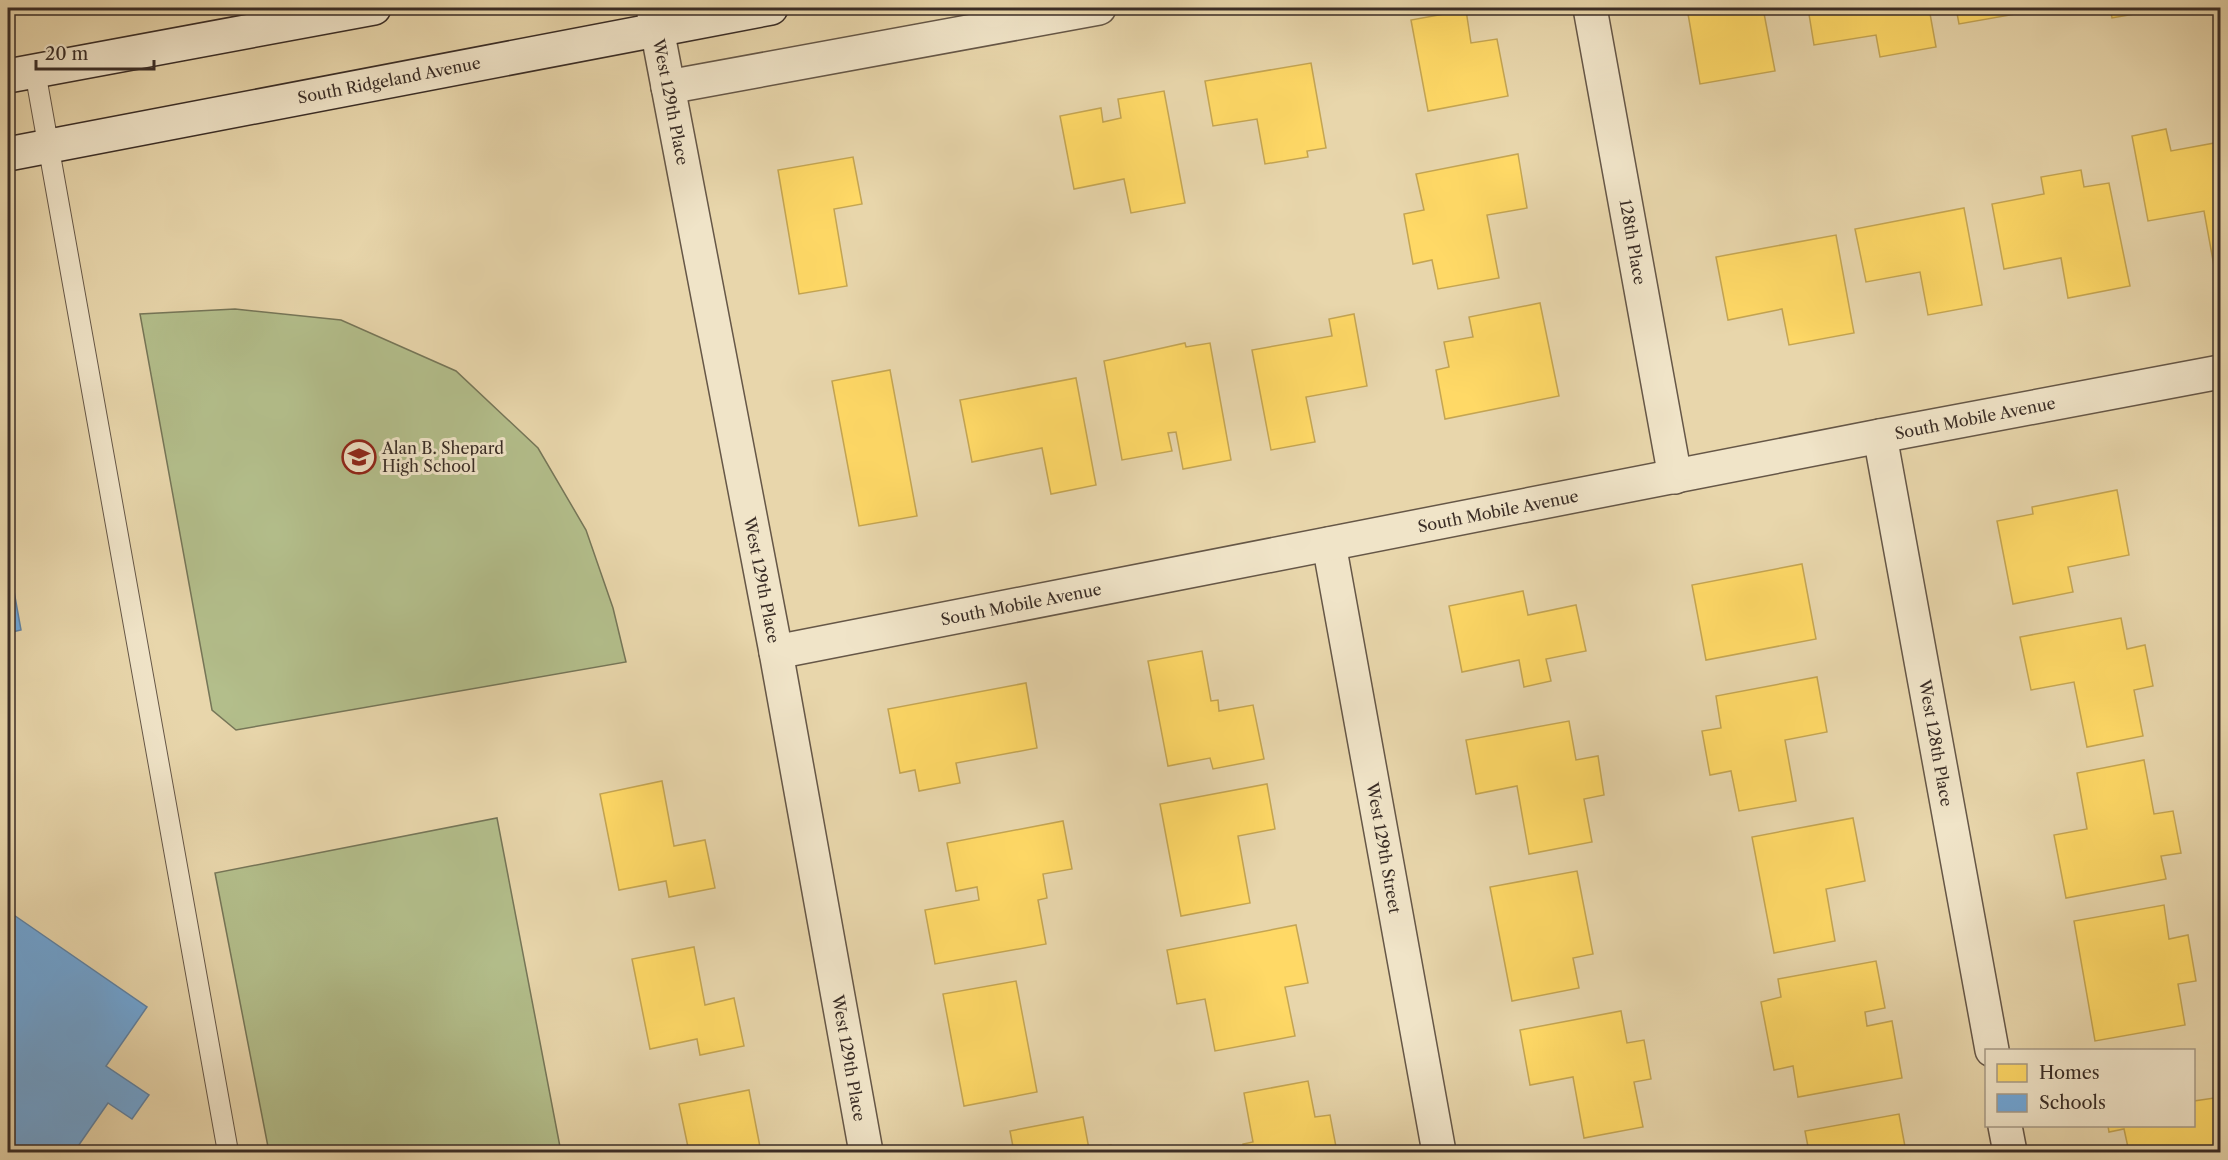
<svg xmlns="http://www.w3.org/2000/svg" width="2228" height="1160" font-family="'Libre Caslon Text',serif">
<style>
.green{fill:#b3be8b;stroke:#767658;stroke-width:1.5}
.homes{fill:#ffd966;stroke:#c4a553;stroke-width:1.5}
.schools{fill:#6fa8dc;stroke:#5f83a5;stroke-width:1.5}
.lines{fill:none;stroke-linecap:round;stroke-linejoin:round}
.service-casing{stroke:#665747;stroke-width:22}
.minor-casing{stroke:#665747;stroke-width:36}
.secondary-casing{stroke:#3a2d26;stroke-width:36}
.service{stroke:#f0e4c8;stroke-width:20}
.minor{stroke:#f0e4c8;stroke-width:33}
.secondary{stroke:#f0e4c8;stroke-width:33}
.labels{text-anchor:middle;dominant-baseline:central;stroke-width:6;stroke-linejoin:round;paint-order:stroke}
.street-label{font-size:16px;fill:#3a2d26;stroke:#f0e4c8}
.poi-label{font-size:16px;fill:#3a2d26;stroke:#f0e4c8;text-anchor:start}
</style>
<rect width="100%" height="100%" fill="#e8d6ab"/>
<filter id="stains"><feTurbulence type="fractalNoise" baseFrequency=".00333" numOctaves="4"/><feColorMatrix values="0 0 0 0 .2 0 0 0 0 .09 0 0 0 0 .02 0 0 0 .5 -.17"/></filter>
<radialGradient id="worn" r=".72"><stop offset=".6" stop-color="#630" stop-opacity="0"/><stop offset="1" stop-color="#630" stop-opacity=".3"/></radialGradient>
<g class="green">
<polygon points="235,309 341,320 456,371 538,448 586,530 613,608 626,662 236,730 212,710 140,314"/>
<polygon points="497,818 561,1152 269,1152 215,873"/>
</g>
<g class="homes">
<polygon points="1687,8 1763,8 1775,71 1700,84"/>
<polygon points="1808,8 1929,8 1936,47 1880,57 1876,35 1814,45"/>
<polygon points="1956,8 2049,8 1959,24"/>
<polygon points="2110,8 2169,8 2112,18"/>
<polygon points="1466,10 1471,43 1497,39 1508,96 1428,111 1411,20"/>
<polygon points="1311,63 1326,148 1307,151 1308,157 1265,164 1257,119 1213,126 1205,81"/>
<polygon points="1164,91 1185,203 1131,213 1124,179 1074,189 1060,116 1101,108 1103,122 1121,118 1118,99"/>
<polygon points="2166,129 2171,151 2220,142 2220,264 2214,266 2204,211 2148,221 2132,136"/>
<polygon points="1518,154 1527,208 1487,215 1499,278 1438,289 1432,260 1413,264 1404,214 1424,210 1416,174"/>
<polygon points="853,157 862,204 834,209 847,286 799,294 778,170"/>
<polygon points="2081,170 2084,187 2109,183 2130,286 2068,298 2061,258 2004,269 1992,204 2044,194 2041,177"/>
<polygon points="1964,208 1982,305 1928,315 1920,272 1866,282 1855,229"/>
<polygon points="1836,235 1854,333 1789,345 1782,309 1728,320 1716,257"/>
<polygon points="1540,303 1559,396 1445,419 1436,370 1449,367 1444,342 1473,337 1469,317"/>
<polygon points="1354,314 1367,386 1306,397 1315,442 1271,450 1252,350 1332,336 1329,319"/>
<polygon points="1185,343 1186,347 1210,343 1231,460 1183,469 1176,432 1168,433 1172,451 1122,460 1104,361"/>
<polygon points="890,370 917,516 859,526 832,381"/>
<polygon points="1076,378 1096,485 1051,494 1042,448 972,462 960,400"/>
<polygon points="2117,490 2129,555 2068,567 2073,592 2013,604 1997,521 2033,514 2032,507"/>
<polygon points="1802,564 1816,639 1706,660 1692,585"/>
<polygon points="1523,591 1528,615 1576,605 1586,651 1546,659 1551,681 1524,687 1519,660 1462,672 1449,606"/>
<polygon points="2121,618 2127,649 2145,645 2153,686 2134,690 2143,736 2087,747 2074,682 2031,690 2020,637"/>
<polygon points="1202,651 1211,701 1218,700 1219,711 1253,705 1264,759 1213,769 1210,758 1168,766 1148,661"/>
<polygon points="1817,677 1827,732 1785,740 1796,801 1739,811 1731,771 1710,775 1702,731 1721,728 1716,696"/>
<polygon points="1026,683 1037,748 956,763 960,783 919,791 915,770 900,773 888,709"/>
<polygon points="1569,721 1576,760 1598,756 1604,795 1584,799 1592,842 1529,854 1517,786 1476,794 1466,740"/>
<polygon points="2144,760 2154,814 2173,811 2181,853 2161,856 2166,879 2066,898 2054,835 2087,829 2077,773"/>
<polygon points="662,781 674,846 705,840 715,888 669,897 666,881 619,890 600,794"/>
<polygon points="1267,784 1275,829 1238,836 1250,903 1181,916 1160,804"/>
<polygon points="1853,818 1865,881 1826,889 1835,941 1774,953 1752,837"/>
<polygon points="1063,821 1072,869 1043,874 1047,898 1038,900 1046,944 935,964 925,910 979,900 977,887 956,891 947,843"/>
<polygon points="1577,871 1593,954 1573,958 1579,988 1512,1001 1490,887"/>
<polygon points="2164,905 2169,939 2188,935 2196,981 2178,984 2185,1025 2095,1041 2074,921"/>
<polygon points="1296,925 1308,983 1285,987 1295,1036 1215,1051 1205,999 1177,1004 1167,950"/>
<polygon points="694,947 705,1005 734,998 744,1046 700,1055 697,1039 650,1049 632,959"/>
<polygon points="1876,961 1885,1008 1865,1012 1867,1026 1892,1021 1902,1078 1798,1097 1793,1066 1774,1070 1761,1002 1781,997 1778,979"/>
<polygon points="1016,981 1037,1092 964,1106 943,994"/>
<polygon points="1621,1011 1627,1043 1644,1040 1651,1079 1634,1082 1643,1127 1584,1138 1573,1077 1530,1085 1520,1030"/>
<polygon points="1308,1081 1315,1117 1330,1115 1337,1152 1244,1152 1243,1144 1253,1142 1244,1093"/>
<polygon points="749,1090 761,1152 689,1152 679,1104"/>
<polygon points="2214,1098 2220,1135 2220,1152 2129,1152 2124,1129 2109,1132 2108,1126 2194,1126 2194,1101"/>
<polygon points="1899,1114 1906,1152 1809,1152 1805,1131"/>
<polygon points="1083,1117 1089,1149 1111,1145 1113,1152 1014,1152 1010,1131"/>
</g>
<g class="schools">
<polygon points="8,558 21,630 8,633"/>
<polygon points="8,911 147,1007 106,1066 149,1095 132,1119 108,1103 74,1152 8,1152"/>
</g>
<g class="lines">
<defs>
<polyline id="service" points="35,71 228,1152"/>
<g id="minor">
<polyline points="653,8 776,652 866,1152"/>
<polyline points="1590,8 1675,477"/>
<polyline points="668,87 1099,8"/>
<polyline points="1880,436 1992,1050"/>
<polyline points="1329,544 1439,1152"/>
<polyline points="776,652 1880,436 2220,372"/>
<polyline points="2005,1126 2010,1152"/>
</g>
<g id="secondary">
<polyline points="8,76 374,8"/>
<polyline points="8,154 771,8"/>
</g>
</defs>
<use href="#service" class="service-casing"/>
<use href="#minor" class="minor-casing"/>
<use href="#secondary" class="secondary-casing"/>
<use href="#service" class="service"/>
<use href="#minor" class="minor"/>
<use href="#secondary" class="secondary"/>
</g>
<defs>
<symbol id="school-ring" viewBox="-11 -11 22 22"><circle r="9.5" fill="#f0e4c8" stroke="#8f2418" stroke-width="1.5"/><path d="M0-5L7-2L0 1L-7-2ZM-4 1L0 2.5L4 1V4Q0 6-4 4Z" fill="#8f2418"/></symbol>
</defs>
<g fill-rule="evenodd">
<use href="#school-ring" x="340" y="438" width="38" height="38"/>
</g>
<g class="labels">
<g class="street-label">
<text transform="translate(389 80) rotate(-11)">South Ridgeland Avenue</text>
<text transform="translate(671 102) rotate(79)">West 129th Place</text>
<text transform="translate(1633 242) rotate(80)">128th Place</text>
<text transform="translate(1975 418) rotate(-11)">South Mobile Avenue</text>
<text transform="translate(1498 511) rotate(-11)">South Mobile Avenue</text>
<text transform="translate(762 580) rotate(79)">West 129th Place</text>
<text transform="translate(1021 604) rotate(-11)">South Mobile Avenue</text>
<text transform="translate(1936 743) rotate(80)">West 128th Place</text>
<text transform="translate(1384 848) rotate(80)">West 129th Street</text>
<text transform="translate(849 1058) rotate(80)">West 129th Place</text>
</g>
<g class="poi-label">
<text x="382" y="448">Alan B. Shepard<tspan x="382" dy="18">High School</tspan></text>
</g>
</g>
<rect width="2228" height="1160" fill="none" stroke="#e8d6ab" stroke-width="30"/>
<rect x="9" y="9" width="2210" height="1142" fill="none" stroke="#3a2d26" stroke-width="3"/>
<rect x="15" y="15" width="2198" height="1130" fill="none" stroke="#3a2d26" stroke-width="1.5"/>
<rect x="1985" y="1049" width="210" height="78" fill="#f0e4c8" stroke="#a79b87" stroke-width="1.5"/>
<rect x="1997" y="1064" width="30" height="18" fill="#ffd966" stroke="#a79b87" stroke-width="1.5"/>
<text x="2039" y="1079" font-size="18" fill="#3a2d26">Homes</text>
<rect x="1997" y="1094" width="30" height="18" fill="#6fa8dc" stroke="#a79b87" stroke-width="1.5"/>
<text x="2039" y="1109" font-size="18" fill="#3a2d26">Schools</text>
<path d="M36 60v9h118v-9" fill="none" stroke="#3a2d26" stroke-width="3"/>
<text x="45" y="60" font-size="18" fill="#3a2d26" stroke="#f0e4c8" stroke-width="4.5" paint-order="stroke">20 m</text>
<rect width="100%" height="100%" filter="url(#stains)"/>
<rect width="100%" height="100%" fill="url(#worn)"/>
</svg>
